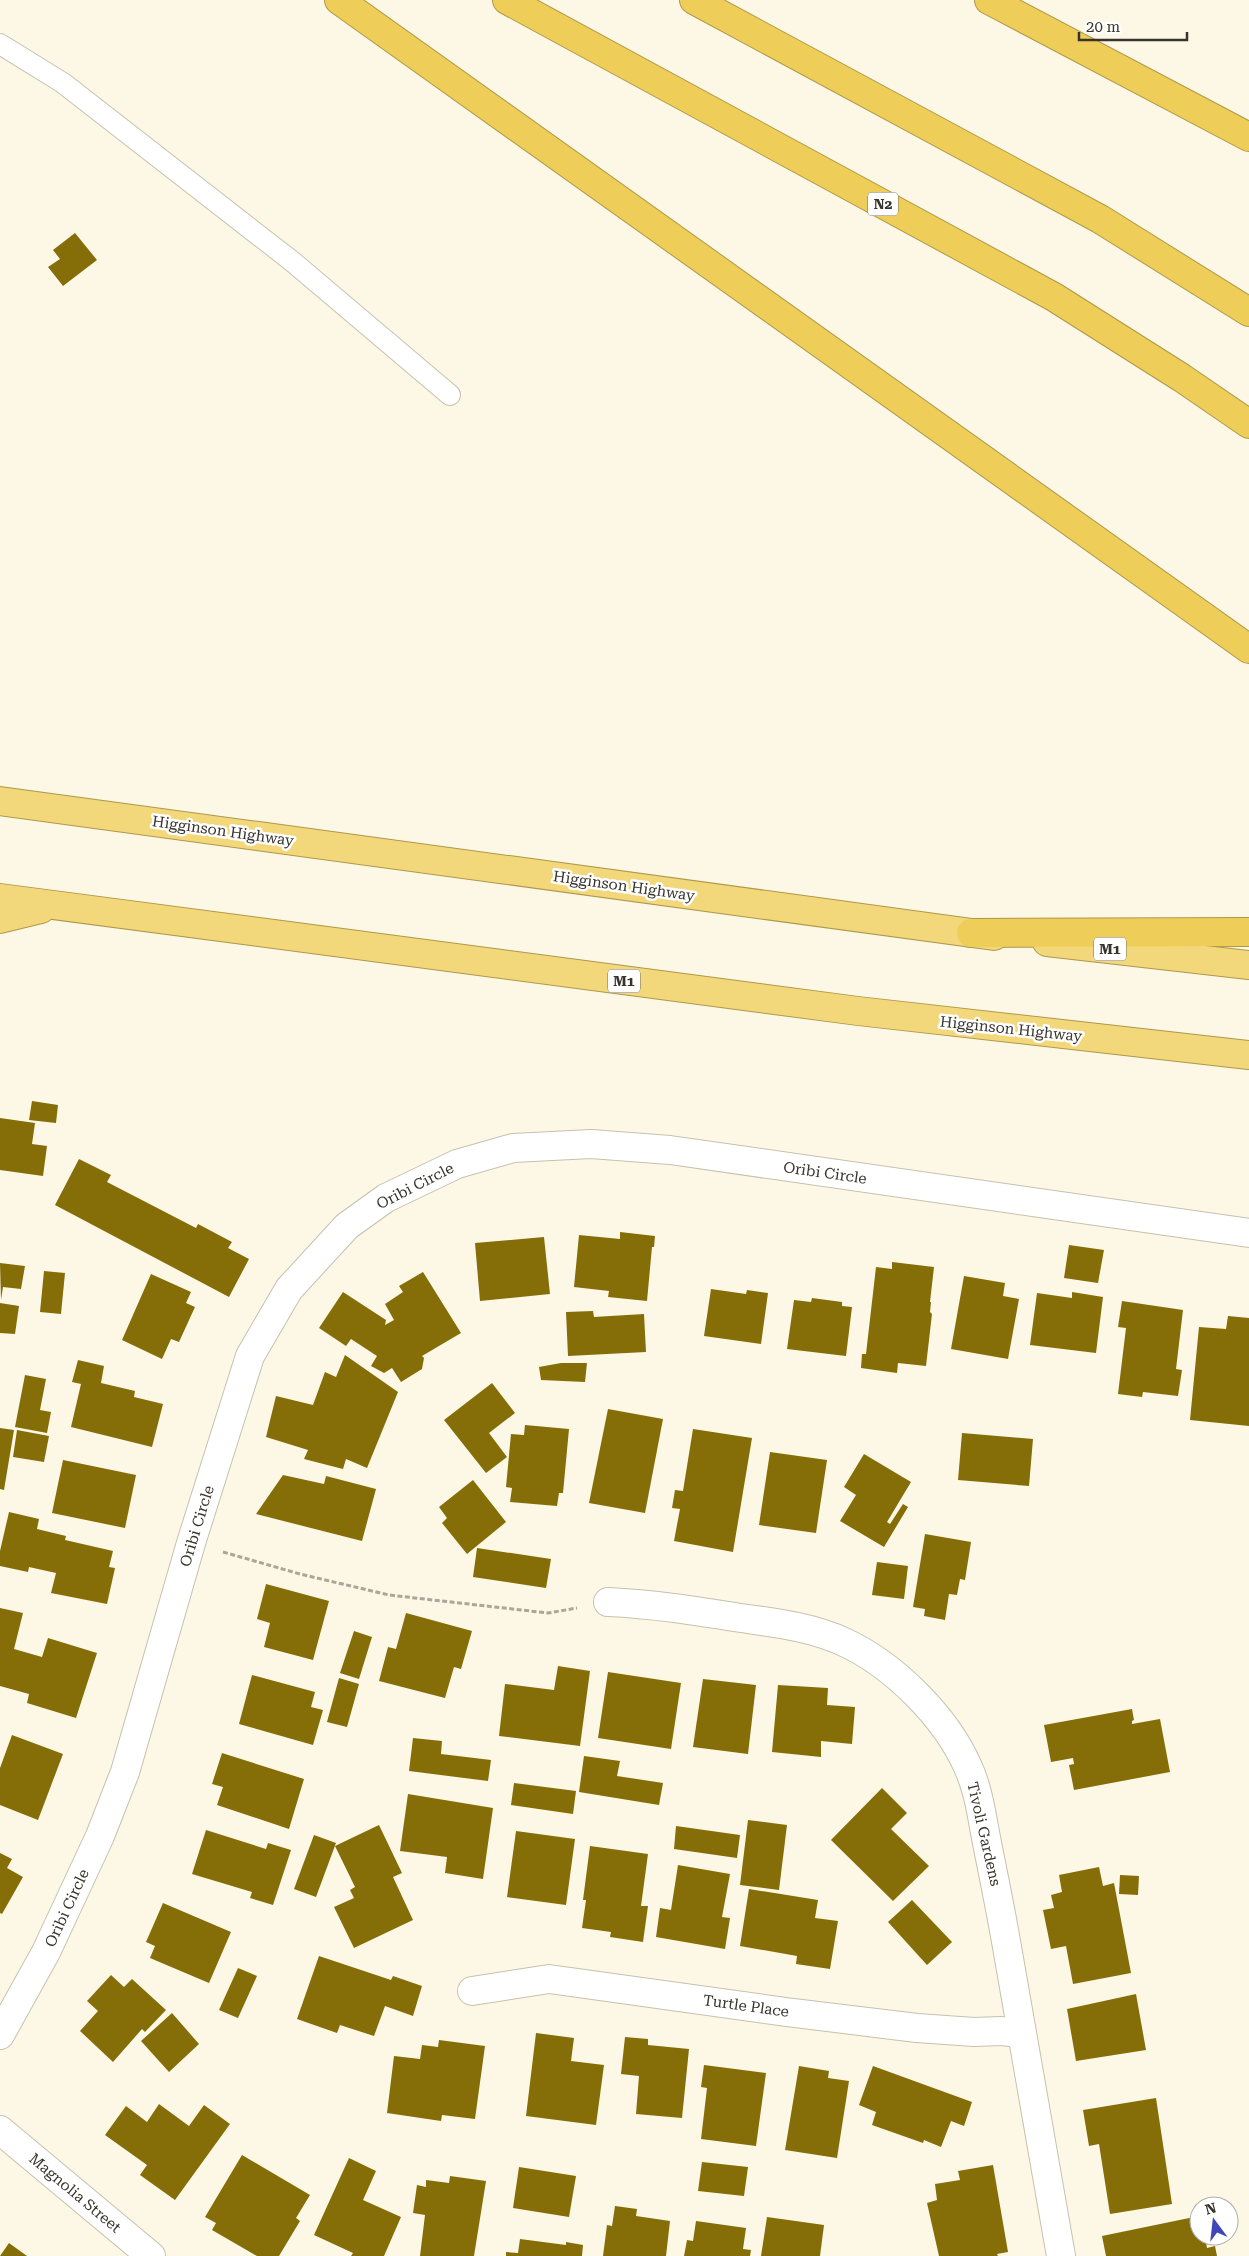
<svg xmlns="http://www.w3.org/2000/svg" width="1249" height="2256" font-family="'Roboto Serif',serif">
<style>
.building{fill:#856d07}
.lines{fill:none;stroke-linecap:round;stroke-linejoin:round}
.service-casing{stroke:#c6c1af;stroke-width:22}
.minor-casing{stroke:#c6c1af;stroke-width:30}
.trunk-casing{stroke:#ae9849;stroke-width:30}
.motorway-casing{stroke:#ae9849;stroke-width:30}
.path{stroke:#aaa698;stroke-width:3;stroke-dasharray:5 2.5;stroke-linecap:butt}
.service{stroke:#fff;stroke-width:20}
.minor{stroke:#fff;stroke-width:28}
.trunk{stroke:#f2d87a;stroke-width:28}
.motorway{stroke:#eece59;stroke-width:28}
.labels{text-anchor:middle;dominant-baseline:central;stroke-width:5;stroke-linejoin:round;paint-order:stroke}
.shield{fill:#fff;stroke:#72716b;stroke-width:1}
.shield-label{font-size:14px;font-weight:bold;fill:#36342c}
.street-label{font-size:15px;fill:#36342c;stroke:#fff}
</style>
<rect width="100%" height="100%" fill="#fdf8e5"/>
<g class="building">
<polygon points="75,233 97,260 63,286 48,267 60,259 53,250"/>
<polygon points="32,1101 58,1105 56,1123 29,1120"/>
<polygon points="0,1118 35,1123 32,1144 47,1146 43,1176 0,1170"/>
<polygon points="79,1159 111,1175 107,1182 196,1228 198,1224 232,1242 228,1248 249,1259 229,1297 55,1205"/>
<polygon points="620,1232 655,1236 654,1247 652,1247 647,1301 608,1297 609,1291 574,1287 579,1235 620,1239"/>
<polygon points="544,1237 550,1294 480,1301 475,1243"/>
<polygon points="1069,1245 1104,1250 1098,1283 1064,1278"/>
<polygon points="892,1262 934,1267 930,1302 931,1302 930,1312 932,1314 926,1366 898,1363 897,1373 861,1368 862,1354 866,1354 876,1267 892,1269"/>
<polygon points="0,1263 25,1266 21,1289 3,1287 1,1300"/>
<polygon points="44,1271 65,1273 61,1314 40,1312"/>
<polygon points="423,1272 461,1333 422,1356 424,1358 422,1369 401,1382 392,1368 384,1373 371,1366 377,1356 351,1339 346,1346 319,1328 343,1292 386,1320 385,1325 394,1320 385,1304 403,1292 399,1286"/>
<polygon points="151,1274 191,1292 186,1303 195,1307 179,1342 171,1339 162,1359 122,1340"/>
<polygon points="964,1276 1005,1283 1003,1296 1019,1299 1008,1359 951,1349"/>
<polygon points="711,1289 746,1294 747,1290 768,1293 761,1344 704,1336"/>
<polygon points="1072,1292 1103,1297 1096,1353 1030,1345 1037,1293 1072,1298"/>
<polygon points="812,1298 842,1302 842,1306 852,1307 846,1356 787,1349 794,1300 811,1302"/>
<polygon points="1122,1301 1183,1310 1176,1369 1182,1370 1178,1396 1143,1392 1142,1397 1118,1394 1126,1328 1118,1327"/>
<polygon points="0,1303 19,1306 15,1334 0,1333"/>
<polygon points="593,1311 594,1317 644,1314 646,1352 568,1356 566,1312"/>
<polygon points="1228,1316 1249,1318 1249,1426 1190,1420 1199,1327 1226,1329"/>
<polygon points="345,1355 398,1392 367,1468 346,1459 343,1469 304,1459 308,1450 266,1437 276,1396 313,1405 325,1372 336,1377"/>
<polygon points="78,1360 104,1366 101,1383 135,1391 134,1397 163,1404 152,1447 71,1427 81,1384 72,1382"/>
<polygon points="561,1363 587,1363 585,1382 541,1380 539,1367"/>
<polygon points="25,1375 46,1379 40,1410 51,1412 47,1433 15,1427"/>
<polygon points="492,1383 515,1413 489,1433 507,1457 486,1473 444,1420"/>
<polygon points="608,1409 663,1419 645,1513 589,1503"/>
<polygon points="525,1425 569,1429 563,1493 559,1493 557,1506 510,1502 512,1488 506,1487 511,1434 524,1435"/>
<polygon points="0,1428 14,1430 4,1490 0,1489"/>
<polygon points="693,1429 752,1438 733,1552 674,1541 680,1509 672,1508 675,1490 683,1491"/>
<polygon points="17,1430 49,1436 44,1462 13,1457"/>
<polygon points="962,1433 1033,1439 1029,1486 958,1480"/>
<polygon points="770,1452 827,1460 816,1533 759,1525"/>
<polygon points="864,1454 911,1482 887,1522 890,1524 903,1504 908,1507 884,1547 840,1521 856,1495 844,1487"/>
<polygon points="63,1460 136,1475 125,1528 52,1513"/>
<polygon points="283,1475 324,1484 326,1476 376,1489 362,1541 256,1514"/>
<polygon points="473,1480 506,1522 467,1554 442,1523 447,1518 439,1507"/>
<polygon points="9,1512 39,1519 37,1529 66,1536 65,1540 113,1551 109,1567 115,1568 107,1604 51,1593 56,1573 29,1567 28,1572 0,1566 0,1551"/>
<polygon points="925,1534 971,1542 965,1580 960,1579 957,1595 949,1594 945,1620 924,1616 925,1609 913,1607"/>
<polygon points="477,1548 551,1559 546,1588 473,1577"/>
<polygon points="877,1562 908,1566 904,1599 872,1595"/>
<polygon points="266,1584 329,1601 313,1660 264,1647 270,1623 257,1619"/>
<polygon points="0,1608 23,1613 14,1649 42,1657 48,1638 97,1653 76,1718 27,1703 29,1694 0,1686"/>
<polygon points="406,1613 472,1631 461,1669 454,1667 445,1698 379,1681 388,1647 396,1649"/>
<polygon points="354,1631 372,1637 359,1679 340,1673"/>
<polygon points="558,1666 590,1671 580,1746 499,1736 505,1684 554,1690"/>
<polygon points="608,1672 681,1683 671,1749 598,1738"/>
<polygon points="252,1675 315,1692 311,1707 323,1710 313,1745 239,1724"/>
<polygon points="339,1678 359,1684 347,1727 327,1722"/>
<polygon points="703,1679 756,1685 748,1754 693,1747"/>
<polygon points="778,1685 828,1688 827,1705 855,1707 852,1744 821,1741 821,1757 772,1752"/>
<polygon points="1132,1709 1134,1720 1132,1721 1132,1724 1160,1719 1170,1772 1074,1790 1069,1765 1074,1764 1073,1758 1051,1762 1044,1725"/>
<polygon points="12,1735 63,1754 38,1820 0,1805 0,1768"/>
<polygon points="413,1738 442,1741 441,1754 491,1760 488,1781 409,1771"/>
<polygon points="222,1753 304,1779 289,1829 217,1805 223,1787 212,1784"/>
<polygon points="584,1756 620,1761 617,1776 663,1783 659,1805 579,1792"/>
<polygon points="514,1783 576,1791 573,1814 511,1805"/>
<polygon points="882,1788 907,1813 891,1829 929,1866 893,1901 831,1840"/>
<polygon points="408,1794 493,1808 483,1879 445,1873 447,1857 400,1851"/>
<polygon points="748,1820 787,1825 779,1890 740,1885"/>
<polygon points="379,1825 402,1873 393,1877 413,1920 354,1948 334,1907 354,1898 350,1890 355,1887 335,1846"/>
<polygon points="676,1826 740,1835 737,1858 674,1849"/>
<polygon points="206,1830 266,1849 268,1843 291,1850 273,1905 250,1898 252,1892 192,1874"/>
<polygon points="516,1831 575,1839 566,1905 507,1897"/>
<polygon points="314,1835 336,1843 316,1897 294,1889"/>
<polygon points="590,1846 648,1854 641,1906 648,1906 643,1942 610,1937 611,1932 582,1928 586,1900 583,1900"/>
<polygon points="0,1853 12,1859 7,1868 23,1877 2,1914 0,1913"/>
<polygon points="678,1865 730,1874 722,1917 730,1918 725,1949 656,1937 660,1908 671,1910"/>
<polygon points="1099,1867 1103,1886 1114,1883 1131,1973 1073,1984 1066,1946 1051,1949 1043,1910 1054,1908 1051,1895 1062,1892 1059,1875"/>
<polygon points="1120,1875 1139,1876 1138,1895 1119,1894"/>
<polygon points="749,1889 818,1900 815,1918 838,1921 830,1969 796,1964 797,1956 740,1946"/>
<polygon points="912,1900 952,1942 927,1965 888,1922"/>
<polygon points="163,1903 231,1932 209,1983 150,1958 155,1946 146,1942"/>
<polygon points="319,1956 391,1980 393,1976 422,1986 413,2016 385,2006 374,2036 340,2025 337,2033 297,2019"/>
<polygon points="238,1968 257,1976 238,2018 219,2010"/>
<polygon points="111,1975 124,1987 132,1979 166,2010 145,2032 142,2029 113,2062 80,2031 98,2011 87,2001"/>
<polygon points="1136,1994 1146,2050 1076,2061 1067,2009"/>
<polygon points="172,2013 199,2044 169,2072 141,2041"/>
<polygon points="536,2033 574,2038 571,2061 604,2065 596,2125 526,2116"/>
<polygon points="625,2037 648,2039 648,2045 689,2049 682,2118 636,2114 639,2076 621,2074"/>
<polygon points="439,2040 485,2046 475,2119 442,2115 441,2121 387,2113 394,2056 420,2059 422,2045 438,2047"/>
<polygon points="704,2065 766,2073 756,2146 701,2139 707,2088 701,2087"/>
<polygon points="799,2066 829,2071 828,2078 849,2081 837,2158 785,2150"/>
<polygon points="873,2066 972,2102 964,2126 951,2121 941,2147 924,2140 923,2143 872,2125 876,2112 859,2105"/>
<polygon points="1156,2098 1172,2204 1110,2214 1099,2144 1089,2146 1083,2110"/>
<polygon points="159,2104 189,2126 204,2105 230,2124 175,2200 140,2175 147,2165 105,2135 126,2106 147,2122"/>
<polygon points="242,2155 310,2195 296,2218 300,2221 279,2256 257,2256 212,2230 216,2223 205,2217"/>
<polygon points="349,2158 376,2171 363,2200 401,2217 384,2256 351,2256 353,2253 314,2235"/>
<polygon points="702,2162 748,2167 744,2196 698,2191"/>
<polygon points="993,2165 1008,2252 997,2254 998,2256 939,2256 927,2203 937,2200 935,2184 960,2180 958,2171"/>
<polygon points="519,2167 576,2176 569,2217 513,2208"/>
<polygon points="450,2176 486,2181 474,2256 420,2256 425,2215 413,2213 417,2185 426,2187 426,2180 449,2183"/>
<polygon points="615,2206 637,2209 636,2216 670,2221 666,2256 603,2256 607,2225 612,2226"/>
<polygon points="1199,2216 1199,2236 1205,2236 1207,2248 1215,2246 1217,2256 1106,2256 1102,2236"/>
<polygon points="767,2217 824,2225 820,2256 761,2256"/>
<polygon points="696,2221 746,2228 743,2249 751,2250 750,2256 684,2256 687,2240 693,2241"/>
<polygon points="520,2239 566,2245 566,2242 583,2245 582,2256 506,2256 506,2252 518,2253"/>
<polygon points="9,2243 27,2256 0,2256"/>
</g>
<g class="lines">
<defs>
<polyline id="service" points="0,44 63,83 293,262 450,395"/>
<g id="minor">
<path d="M608,1602C653,1604 697,1611 741,1618C776,1623 812,1627 844,1642C894,1665 946,1717 968,1767C979,1791 982,1818 987,1843C994,1878 1001,1912 1007,1947C1025,2050 1043,2153 1061,2256"/>
<polyline points="472,1991 549,1979 786,2012 917,2028 974,2032 1002,2031 1022,2034"/>
<polyline points="0,2035 46,1952 100,1836 125,1772 191,1543 250,1356 289,1289 347,1226 386,1198 457,1164 513,1148 591,1144 670,1150 1249,1233"/>
<polyline points="0,2130 151,2256"/>
</g>
<g id="trunk">
<polyline points="0,801 994,936"/>
<polyline points="0,898 858,1011 1249,1055"/>
<polyline points="0,919 41,909"/>
<polyline points="1047,942 1249,965"/>
</g>
<g id="motorway">
<polyline points="339,0 1249,649"/>
<polyline points="507,0 1054,297 1182,378 1249,424"/>
<polyline points="694,0 1100,219 1249,312"/>
<polyline points="989,0 1249,137"/>
<polyline points="971,933 1249,932"/>
</g>
</defs>
<use href="#service" class="service-casing"/>
<use href="#minor" class="minor-casing"/>
<use href="#trunk" class="trunk-casing"/>
<use href="#motorway" class="motorway-casing"/>
<polyline class="path" points="223,1552 300,1574 389,1595 548,1613 577,1608"/>
<use href="#service" class="service"/>
<use href="#minor" class="minor"/>
<use href="#trunk" class="trunk"/>
<use href="#motorway" class="motorway"/>
</g>
<g class="labels">
<g class="shield">
<rect x="868" y="192.5" width="30" height="23" rx="4"/>
<rect x="1094" y="937.5" width="32" height="23" rx="4"/>
<rect x="608" y="969.5" width="32" height="23" rx="4"/>
</g>
<g class="shield-label">
<text x="883" y="204">N2</text>
<text x="1110" y="949">M1</text>
<text x="624" y="981">M1</text>
</g>
<g class="street-label">
<text transform="translate(223 831) rotate(8)">Higginson Highway</text>
<text transform="translate(624 886) rotate(8)">Higginson Highway</text>
<text transform="translate(1011 1029) rotate(6)">Higginson Highway</text>
<text transform="translate(825 1173) rotate(8)">Oribi Circle</text>
<text transform="translate(415 1186) rotate(-27)">Oribi Circle</text>
<text transform="translate(197 1526) rotate(-73)">Oribi Circle</text>
<text transform="translate(984 1834) rotate(77)">Tivoli Gardens</text>
<text transform="translate(67 1908) rotate(-65)">Oribi Circle</text>
<text transform="translate(746 2006) rotate(8)">Turtle Place</text>
<text transform="translate(75 2193) rotate(40)">Magnolia Street</text>
</g>
</g>
<g transform="translate(1214 2221) rotate(345)"><circle r="24" fill="#ffffff" stroke="#afaeab"/>
<path d="M0-4L9 19L0 12L-9 19Z" fill="#3e46ba"/>
<text y="-8" font-size="14" font-weight="bold" text-anchor="middle" fill="#36342c">N</text>
</g>
<path d="M1079 32v8h108v-8" fill="none" stroke="#36342c" stroke-width="2.5"/>
<text x="1086" y="32" font-size="15" fill="#36342c" stroke="#ffffff" stroke-width="4" paint-order="stroke">20 m</text>
</svg>
